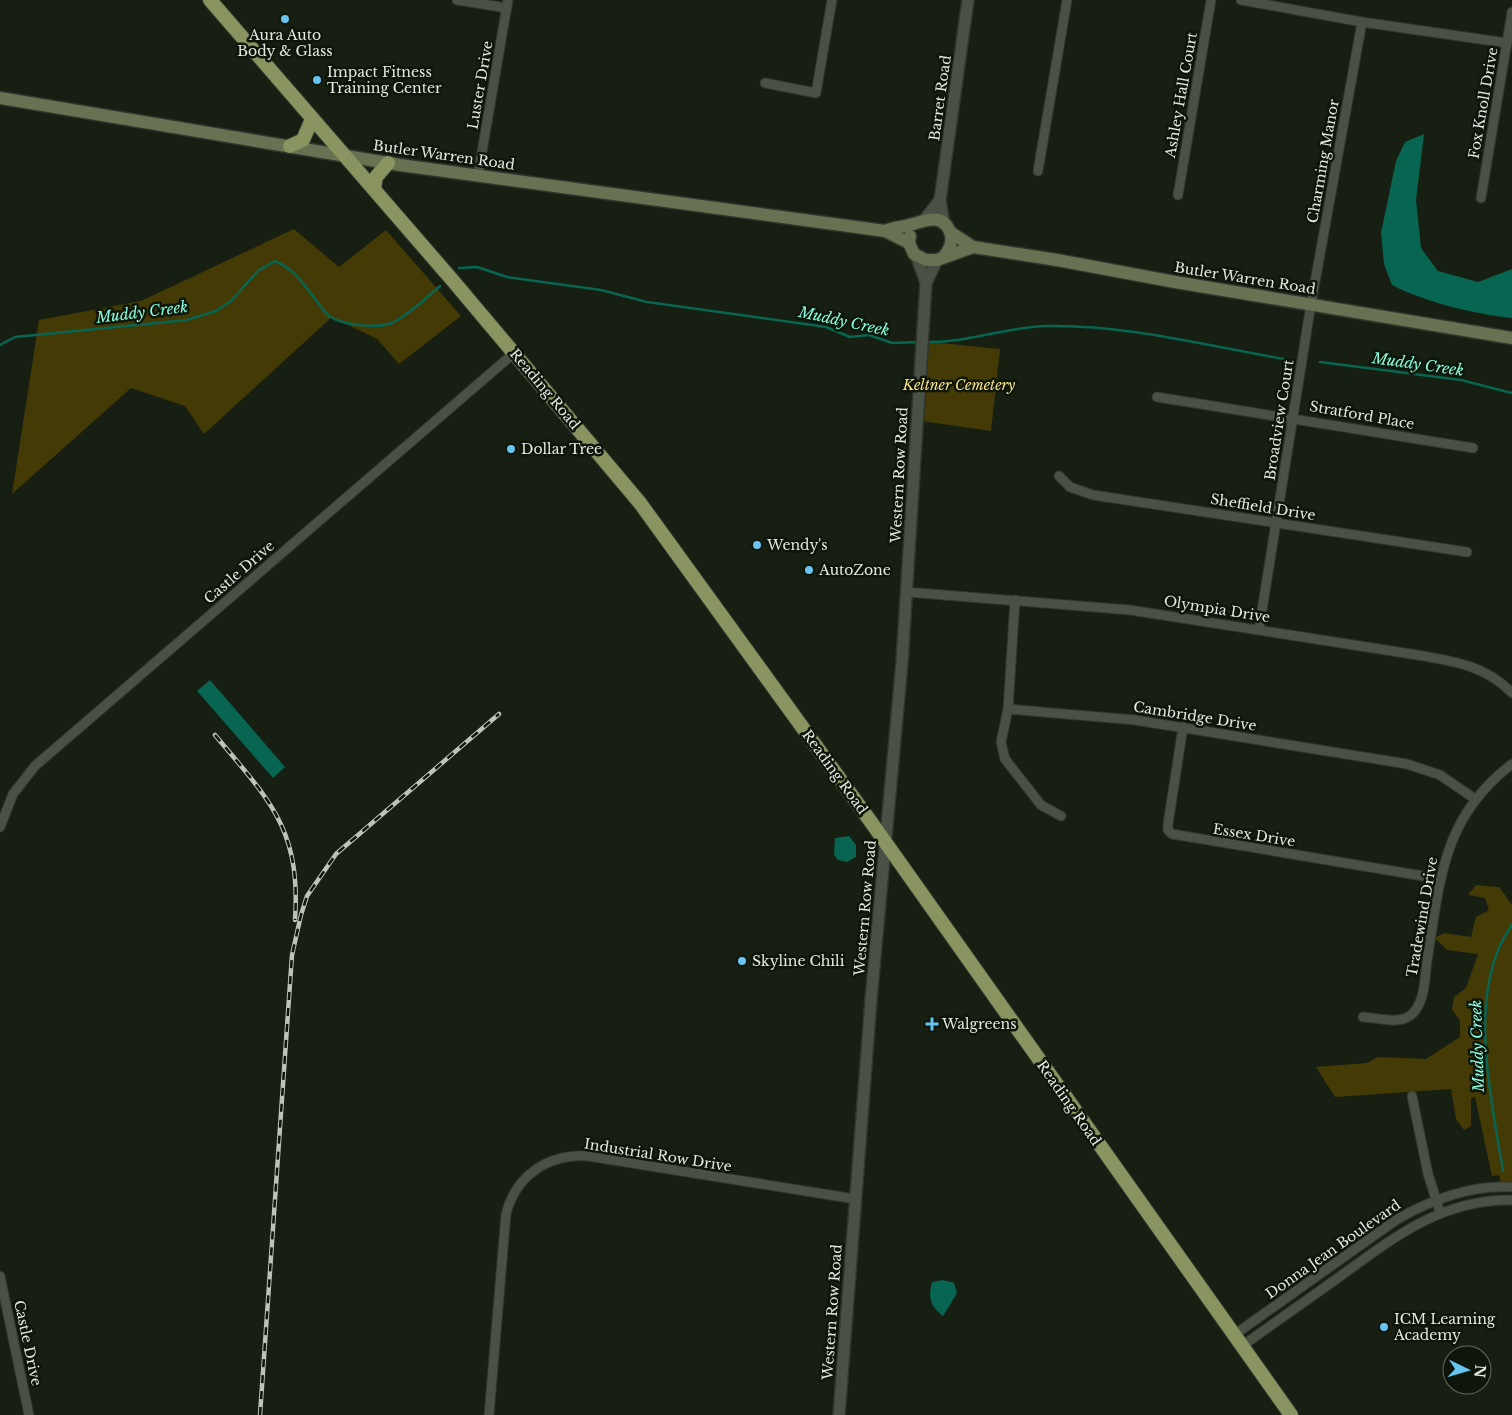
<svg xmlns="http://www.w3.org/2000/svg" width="1512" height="1415" font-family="'Libre Baskerville',serif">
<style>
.green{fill:#443a06}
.water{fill:#076552}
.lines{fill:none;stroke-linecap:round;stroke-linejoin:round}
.stream{stroke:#076552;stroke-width:2.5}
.minor-casing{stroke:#30352e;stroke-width:11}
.tertiary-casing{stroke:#30352e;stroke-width:14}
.secondary-casing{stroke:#30352e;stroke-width:15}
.primary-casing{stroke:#30352e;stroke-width:16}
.minor{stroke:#485143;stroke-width:9}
.tertiary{stroke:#485143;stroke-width:11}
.secondary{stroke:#687252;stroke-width:12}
.primary{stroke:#899460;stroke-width:14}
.rail-casing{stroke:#bdc3ba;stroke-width:4.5}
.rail{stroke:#0e150a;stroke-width:2.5;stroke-dasharray:8;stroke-linecap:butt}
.poi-dot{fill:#68c4f0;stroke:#0e150a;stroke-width:2}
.labels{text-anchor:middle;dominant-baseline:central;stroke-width:5;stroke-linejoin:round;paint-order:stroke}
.poi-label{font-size:14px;fill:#e3e8e0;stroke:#0e150a;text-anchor:start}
.street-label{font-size:14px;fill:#e3e8e0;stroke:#0e150a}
.park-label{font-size:14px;font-style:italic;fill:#f7e287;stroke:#0e150a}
.water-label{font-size:15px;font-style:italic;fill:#8afcdd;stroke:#0e150a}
</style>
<rect width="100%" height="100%" fill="#161f12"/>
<g class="green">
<polygon points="294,229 339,267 386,230 461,316 399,364 377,339 332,317 204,434 185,406 131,388 12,494 39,320 141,301"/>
<polygon points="921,341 1000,349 991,431 922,421"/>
<polygon points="1476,885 1499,887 1512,905 1512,1183 1501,1183 1499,1175 1492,1176 1475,1097 1471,1098 1471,1126 1464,1130 1456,1119 1451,1089 1335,1097 1316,1067 1367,1063 1378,1057 1426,1059 1460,1037 1460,1021 1452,1009 1454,997 1466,988 1478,954 1447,950 1435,938 1444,933 1471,937 1476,917 1489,910 1485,898 1468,895"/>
</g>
<g class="water">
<path d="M1424,134L1416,200L1421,248L1438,271L1478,282L1512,269V318C1474,314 1425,302 1392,285L1384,264L1381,233L1396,161L1405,142Z"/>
<polygon points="210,680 285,767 273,778 197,691"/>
<polygon points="849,836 856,845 856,857 847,862 838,860 834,855 835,838"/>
<path d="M943,1280L954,1283L957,1293L943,1316C930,1306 928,1298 932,1282Z"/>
</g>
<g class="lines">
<g class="stream">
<polyline points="459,268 477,267 507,277 601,290 647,302 826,327 850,337 869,335 892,343 918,342"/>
<path d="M926,342C968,343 1005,327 1046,326C1124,324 1208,346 1284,359"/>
<path d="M0,345L15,337L187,320L216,311L231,301L258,271L275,261C300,272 308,292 325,312C336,326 379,329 394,322C411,313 426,298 440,286"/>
<polyline points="1320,362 1461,380 1512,393"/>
<path d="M1503,1171C1492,1103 1471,1014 1499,948C1502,940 1508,932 1512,924"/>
</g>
<defs>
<g id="minor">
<polyline points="457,0 507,8"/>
<polyline points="1241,0 1362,22 1507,43"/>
<polyline points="765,83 816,93 832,0"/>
<polyline points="1038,171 1067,0"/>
<polyline points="478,175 508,0"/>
<polyline points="1178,195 1211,0"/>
<polyline points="1481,198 1512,12"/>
<polyline points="1157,397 1473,448"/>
<polyline points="1059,476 1070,487 1093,495 1467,552"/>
<path d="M907,592L1130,610L1424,656C1458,662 1487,667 1512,693"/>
<polyline points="1015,600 1008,709 1135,720 1407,764 1440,775 1475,799"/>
<polyline points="1259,629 1311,304 1362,22"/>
<polyline points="1008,709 1001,742 1005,759 1041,805 1061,816"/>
<polyline points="1183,727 1168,824 1168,830 1172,834 1441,879"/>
<polyline points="0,827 13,794 35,766 514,353"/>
<path d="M1363,1017C1379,1018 1403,1026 1414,1012C1425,1000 1425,976 1427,961C1440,881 1442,817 1512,764"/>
<polyline points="1412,1096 1428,1174 1440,1212"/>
<polyline points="0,1276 29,1415"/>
<path d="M1234,1335L1396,1220C1432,1199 1470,1185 1512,1187"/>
<path d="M1242,1346C1273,1324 1304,1302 1335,1280C1391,1240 1439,1199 1512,1200"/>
<path d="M489,1415L506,1214C516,1175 548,1154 588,1156L855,1199"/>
</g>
<g id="tertiary">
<polyline points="925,219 940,200"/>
<polyline points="944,224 940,200 968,0"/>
<polyline points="917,258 926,283"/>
<polyline points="839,1415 871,1000 902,662 926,283 937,260"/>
</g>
<g id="secondary">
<polyline points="0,98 400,165 885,231 909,243"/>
<path d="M885,231C894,227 904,227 913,224C926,220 943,213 950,232C953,240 950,249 945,255"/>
<polyline points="950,232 973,247 1057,260 1175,282 1512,338"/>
<polyline points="910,236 909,243 914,254 926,260 937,260 973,247"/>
</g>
<g id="primary">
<polyline points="210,0 454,282 640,503 871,822 1291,1415"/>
<polyline points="290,146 303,140 312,119"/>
<polyline points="374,189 376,177 388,163"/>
</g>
</defs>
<use href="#minor" class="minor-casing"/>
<use href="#tertiary" class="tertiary-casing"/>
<use href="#secondary" class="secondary-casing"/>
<use href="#primary" class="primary-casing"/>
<use href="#minor" class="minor"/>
<use href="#tertiary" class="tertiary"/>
<use href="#secondary" class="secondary"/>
<use href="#primary" class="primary"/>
<defs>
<g id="rail">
<path d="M215,735C270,801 301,829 295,920"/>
<polyline points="260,1415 292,955 301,915 307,896 336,854 499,714"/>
</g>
</defs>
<use href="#rail" class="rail-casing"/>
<use href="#rail" class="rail"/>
</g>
<g class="poi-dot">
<circle cx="285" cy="19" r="5"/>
<circle cx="317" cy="80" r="5"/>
<circle cx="511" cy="449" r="5"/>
<circle cx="757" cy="545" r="5"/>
<circle cx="809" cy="570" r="5"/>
<circle cx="742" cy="961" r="5"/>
<path d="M929.5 1016.5h5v5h5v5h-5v5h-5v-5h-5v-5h5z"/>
<circle cx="1384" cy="1327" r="5"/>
</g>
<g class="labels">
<g class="poi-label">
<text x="285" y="35" text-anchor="middle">Aura Auto<tspan x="285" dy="16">Body &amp; Glass</tspan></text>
<text x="327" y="72">Impact Fitness<tspan x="327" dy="16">Training Center</tspan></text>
<text x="521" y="449">Dollar Tree</text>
<text x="767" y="545">Wendy's</text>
<text x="819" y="570">AutoZone</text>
<text x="752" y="961">Skyline Chili</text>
<text x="942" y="1024">Walgreens</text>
<text x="1394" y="1319">ICM Learning<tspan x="1394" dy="16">Academy</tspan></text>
</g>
<g class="street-label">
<text transform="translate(480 85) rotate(-80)">Luster Drive</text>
<text transform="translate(1181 95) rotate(-80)">Ashley Hall Court</text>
<text transform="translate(940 98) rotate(-82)">Barret Road</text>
<text transform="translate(1483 103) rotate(-80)">Fox Knoll Drive</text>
<text transform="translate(444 155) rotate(8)">Butler Warren Road</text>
<text transform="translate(1323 161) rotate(-80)">Charming Manor</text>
<text transform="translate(1245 278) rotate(9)">Butler Warren Road</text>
<text transform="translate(545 389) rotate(50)">Reading Road</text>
<text transform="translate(1362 415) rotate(10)">Stratford Place</text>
<text transform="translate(1279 420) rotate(-81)">Broadview Court</text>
<text transform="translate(899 475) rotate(-87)">Western Row Road</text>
<text transform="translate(1263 507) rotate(9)">Sheffield Drive</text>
<text transform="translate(239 572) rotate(-41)">Castle Drive</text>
<text transform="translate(1217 609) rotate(9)">Olympia Drive</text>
<text transform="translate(1195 716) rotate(9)">Cambridge Drive</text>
<text transform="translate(835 772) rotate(54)">Reading Road</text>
<text transform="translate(1254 835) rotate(9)">Essex Drive</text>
<text transform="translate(865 908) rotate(-85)">Western Row Road</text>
<text transform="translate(1422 917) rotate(-80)">Tradewind Drive</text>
<text transform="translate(1069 1103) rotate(55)">Reading Road</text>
<text transform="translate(658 1155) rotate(9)">Industrial Row Drive</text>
<text transform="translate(1333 1249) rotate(-35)">Donna Jean Boulevard</text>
<text transform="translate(832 1312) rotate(-86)">Western Row Road</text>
<text transform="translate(28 1343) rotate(78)">Castle Drive</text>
</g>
<g class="park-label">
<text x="959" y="385">Keltner Cemetery</text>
</g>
<g class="water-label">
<text transform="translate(142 312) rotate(-7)">Muddy Creek</text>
<text transform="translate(844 321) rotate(12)">Muddy Creek</text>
<text transform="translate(1418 364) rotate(8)">Muddy Creek</text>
<text transform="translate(1477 1046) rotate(-92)">Muddy Creek</text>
</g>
</g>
<g transform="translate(1467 1370) rotate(95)"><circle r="24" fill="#0e150a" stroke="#636960"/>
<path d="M0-4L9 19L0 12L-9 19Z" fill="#68c4f0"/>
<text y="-8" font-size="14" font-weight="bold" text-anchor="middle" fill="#e3e8e0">N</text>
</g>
</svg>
